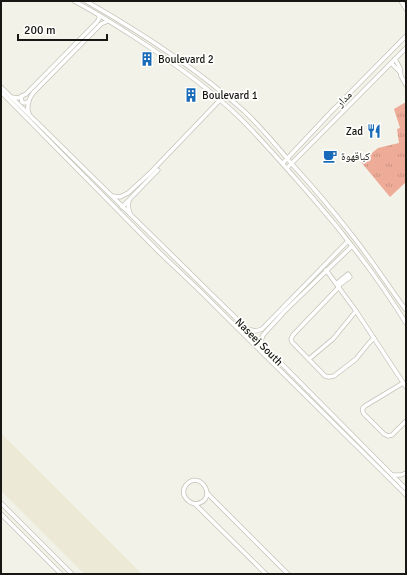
<svg xmlns="http://www.w3.org/2000/svg" width="407" height="575" font-family="Signika,'Noto Naskh Arabic',sans-serif">
<style>
.built{fill:#ece9d7}
.park{fill:url(#park-tufts)}
.lines{fill:none;stroke-linecap:round;stroke-linejoin:round}
.minor-casing{stroke:#c5c4ba;stroke-width:5}
.minor{stroke:#fff;stroke-width:3.5}
.labels{text-anchor:middle;dominant-baseline:central;stroke-width:3.5;stroke-linejoin:round;paint-order:stroke}
.poi-label{font-size:11px;fill:#181714;stroke:#fffffd;text-anchor:start}
.street-label{font-size:11px;fill:#181714;stroke:#fffffd}
</style>
<defs>
<pattern id="park-tufts" width="24" height="20" patternUnits="userSpaceOnUse"><rect width="24" height="20" fill="#eeab98"/><path d="M3 7l-1-3M5 7V3M7 7l1-3M15 17l-1-3M17 17v-4M19 17l1-3" fill="none" stroke="#cb9282"/></pattern>
</defs>
<rect width="100%" height="100%" fill="#f3f2e8"/>
<polygon class="built" points="1,433 142,574 84,574 1,491"/>
<polygon class="park" points="406,102 406,182 390,197 361,162 378,148 399,143 397,129 400,128 394,109"/>
<g class="lines">
<defs>
<g id="minor">
<path d="M74,1C95,12 114,24 134,37C171,61 208,87 240,118C265,143 288,170 311,196C346,236 378,278 406,323"/>
<path d="M86,1C142,33 196,68 244,111C261,127 276,145 291,163C313,187 335,213 355,239C373,262 389,287 406,310"/>
<polyline points="401,1 406,9"/>
<polyline points="395,59 400,68 401,76 406,85"/>
<polyline points="391,63 400,72"/>
<polyline points="1,87 246,328 406,489"/>
<polyline points="1,92 160,253 198,289 406,495"/>
<polyline points="22,96 21,98 22,102 24,103 28,102"/>
<polyline points="11,97 18,98 26,94 97,22 99,19 99,15"/>
<path d="M29,114C26,106 28,100 33,93L101,24L108,21"/>
<polyline points="283,163 330,113 406,36"/>
<polyline points="287,168 406,48"/>
<polyline points="112,196 120,197 128,193 150,173 220,100"/>
<polyline points="129,201 128,206 130,214"/>
<polyline points="122,207 158,170"/>
<polyline points="326,270 356,311 406,387"/>
<polyline points="337,283 348,274 350,277 338,286"/>
<polyline points="339,287 293,335 291,339 292,342 325,376 329,377 334,376 356,359 369,343 374,338"/>
<polyline points="247,329 256,331 262,329 348,241"/>
<polyline points="262,344 261,341 263,335 285,311 352,246"/>
<polyline points="309,359 333,339 356,311"/>
<path d="M403,383L365,406C362,408 362,411 364,414L384,434L388,436L392,435L406,421"/>
<polyline points="393,475 401,475 406,473"/>
<polyline points="207,493 288,574"/>
<polyline points="1,503 72,574"/>
<path d="M195,504C220,501 200,468 186,485C180,493 186,502 195,504L266,574"/>
<polyline points="1,514 61,574"/>
</g>
</defs>
<use href="#minor" class="minor-casing"/>
<use href="#minor" class="minor"/>
</g>
<defs>
<symbol id="building-bare" viewBox="-9 -9 18 18"><path d="M-4-6H4V6H1V3H-1V6H-4ZM-2.5-4.3h1.7v1.8h-1.7ZM.8-4.3h1.7v1.8H.8ZM-2.5-1h1.7V.8h-1.7ZM.8-1h1.7V.8H.8Z" fill="#196ab8" stroke="#fffffd" stroke-width="2.5" paint-order="stroke"/></symbol>
<symbol id="restaurant-bare" viewBox="-9 -9 18 18"><path d="M-5-6h1v4h1v-4h1v4h1v-4h1v5L-1.5 .5V6h-2V.5L-5-1ZM5-6V6H3V1.5H1.5Q1.5-4 5-6Z" fill="#196ab8" stroke="#fffffd" stroke-width="2.5" paint-order="stroke"/></symbol>
<symbol id="cafe-bare" viewBox="-9 -9 18 18"><path d="M-5.5-4.5H6V0H3Q3 3.5 0 3.5H-2.5Q-5.5 3.5-5.5 0ZM3-3.2v2h1.7v-2ZM-6 4.5H4V6H-6Z" fill="#196ab8" stroke="#fffffd" stroke-width="2.5" paint-order="stroke"/></symbol>
</defs>
<g fill-rule="evenodd">
<use href="#building-bare" x="137" y="49" width="20" height="20"/>
<use href="#building-bare" x="181" y="85" width="20" height="20"/>
<use href="#restaurant-bare" x="364" y="121" width="20" height="20"/>
<use href="#cafe-bare" x="320" y="146" width="20" height="20"/>
</g>
<g class="labels">
<g class="poi-label">
<text x="158" y="59">Boulevard 2</text>
<text x="202" y="95">Boulevard 1</text>
<text x="363" y="131" text-anchor="end">Zad</text>
<text x="341" y="156">كباقهوة</text>
</g>
<g class="street-label">
<text transform="translate(344 99) rotate(-45)">مدار</text>
<text transform="translate(259 342) rotate(45)">Naseej South</text>
</g>
</g>
<rect width="407" height="575" fill="none" stroke="#181714" stroke-width="4"/>
<path d="M18 34v6h89v-6" fill="none" stroke="#181714" stroke-width="2"/>
<text x="24" y="34" font-size="12" fill="#181714" stroke="#fffffd" stroke-width="3" paint-order="stroke">200 m</text>
</svg>
